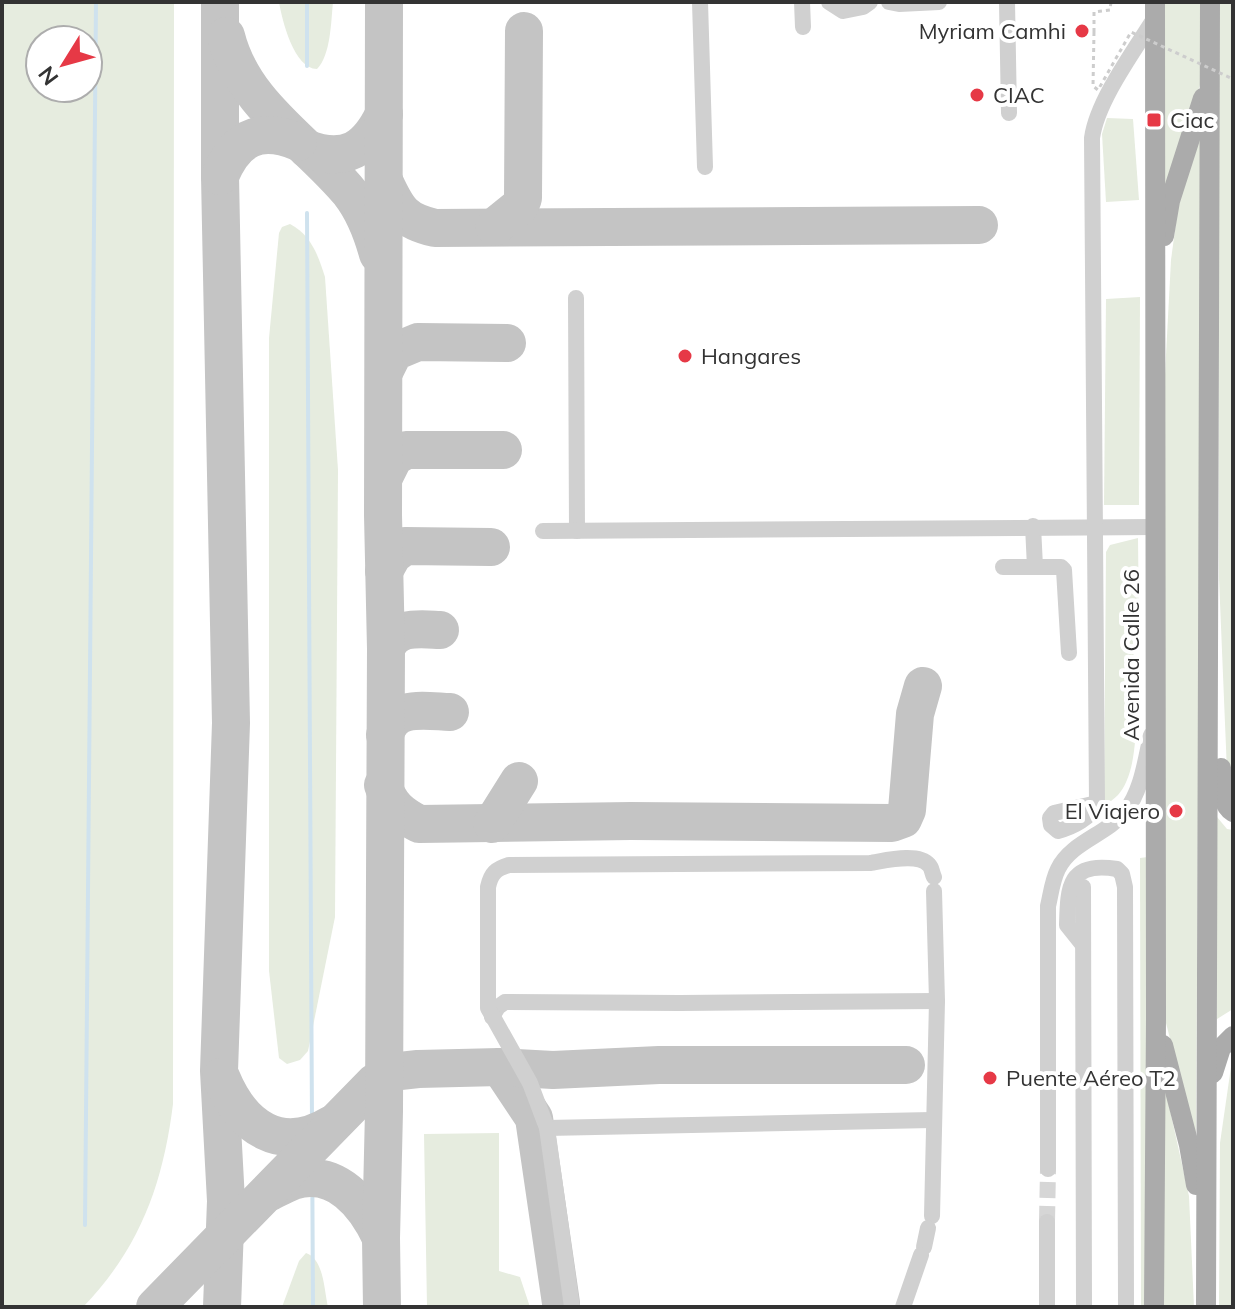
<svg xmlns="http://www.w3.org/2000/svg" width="1235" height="1309" font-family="Mulish,sans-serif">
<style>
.green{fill:#e6ecdf;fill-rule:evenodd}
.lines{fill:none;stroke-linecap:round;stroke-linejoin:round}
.stream{stroke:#cfe2ee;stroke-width:4}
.taxiway{stroke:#c4c4c4;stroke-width:38}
.minor-tunnel{stroke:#d6d6d6;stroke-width:16;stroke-dasharray:16 8;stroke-linecap:butt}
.path{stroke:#cdcdcd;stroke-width:3;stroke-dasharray:4 4;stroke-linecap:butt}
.minor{stroke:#d0d0d0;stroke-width:16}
.major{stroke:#ababab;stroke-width:20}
.path-bridge{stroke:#cdcdcd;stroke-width:3;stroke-dasharray:4 4;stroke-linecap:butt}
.poi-dot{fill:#e63946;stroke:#fff;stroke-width:3}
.labels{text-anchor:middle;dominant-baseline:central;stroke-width:8;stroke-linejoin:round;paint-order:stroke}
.poi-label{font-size:22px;fill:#333;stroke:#fff;text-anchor:start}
.street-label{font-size:22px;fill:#333;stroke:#fff}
</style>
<rect width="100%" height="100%" fill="#fff"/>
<g class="green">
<path d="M2,2H174L173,1104C163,1184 140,1248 83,1307H2ZM40,40H88V88H40Z"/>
<path d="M279,2H333C331,21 331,55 317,69C294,69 282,20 279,2Z"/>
<polygon points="1164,2 1202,2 1202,79 1161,203"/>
<polygon points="1218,2 1233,2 1233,801 1228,796 1219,578"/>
<polygon points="1107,118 1133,119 1139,200 1106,202 1102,134"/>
<polygon points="1202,132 1196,1141 1165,1019 1165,374 1171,260 1179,200"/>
<path d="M290,224C311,235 318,255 325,277L338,470L335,917L308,1051L300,1060L287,1064L279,1058L269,971V338L279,233L282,227Z"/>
<polygon points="1140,297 1139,505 1104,505 1106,299"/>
<path d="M1138,538L1139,627L1133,642C1134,681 1145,765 1118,795C1114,799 1108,803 1104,807L1106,552L1110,545Z"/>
<polygon points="1217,817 1227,829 1233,830 1233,1009 1217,1019"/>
<polygon points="1148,857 1147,1307 1141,1307 1140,858"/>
<polygon points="1233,1053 1233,1307 1219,1307 1220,1143"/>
<polygon points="1164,1083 1189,1196 1194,1307 1160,1307"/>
<polygon points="499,1133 499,1271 520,1277 530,1307 427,1307 424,1134"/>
<path d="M306,1253C324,1259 324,1290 328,1307H282L299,1261Z"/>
</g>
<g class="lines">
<g class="stream">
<polyline points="307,66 307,2"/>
<polyline points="307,213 313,1307"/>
<polyline points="85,1225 96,2"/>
</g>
<g class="taxiway">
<polyline points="220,2 220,176 231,723 219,1071 226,1201 222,1307"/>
<path d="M226,36C243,105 307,141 350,193C364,211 372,232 378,254"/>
<path d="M307,149C346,163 367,149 384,114"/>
<path d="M220,176C236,138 259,126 298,142"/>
<path d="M385,183C398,211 404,221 435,228L979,225"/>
<polyline points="494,227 520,206 523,198 524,31"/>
<polyline points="385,370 394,352 418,342 507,343"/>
<polyline points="384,477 394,457 406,450 503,450"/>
<polyline points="384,571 393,555 405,546 491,547"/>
<path d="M386,649C395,625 419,629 440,630"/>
<path d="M385,735C393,704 424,711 450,712"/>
<path d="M383,785C390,806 400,814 419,824L631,821L892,823L903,819L907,810L915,714L923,686"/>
<polyline points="492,824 519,781"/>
<polyline points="500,1067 534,1118 561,1303"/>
<path d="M221,1077C242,1128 281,1155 332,1124"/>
<path d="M270,1192C278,1188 285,1184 293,1181C336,1167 366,1205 381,1238"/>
<polyline points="155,1307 374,1083 391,1072 418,1069 500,1067 553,1070 659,1065 906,1065"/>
<polyline points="382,1307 381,1238 384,1111 386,649 383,515 384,2"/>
</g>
<polyline class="minor-tunnel" points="1047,1222 1048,1169"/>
<polyline class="path" points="1094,32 1094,12 1110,10 1111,2"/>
<g class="minor">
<polyline points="700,2 705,167"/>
<polyline points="802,2 803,27"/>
<polyline points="829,2 843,11 863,7 870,2"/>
<polyline points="889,2 899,4 939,2"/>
<polyline points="1007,2 1009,113"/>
<polyline points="576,298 577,531"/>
<polyline points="1033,526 1035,567"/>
<polyline points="543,531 1155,527"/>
<polyline points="1003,567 1061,567 1064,570 1069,653"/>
<path d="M1097,803L1054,813L1050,818L1051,825L1058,831C1073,827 1091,818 1097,803L1092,138C1097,101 1134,51 1154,19"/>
<polyline points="1083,887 1084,1307"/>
<path d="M1083,945L1067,925C1068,887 1068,861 1117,869L1122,874L1125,887L1126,1307"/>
<polyline points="492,1017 498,1007 505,1002 680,1003 937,1001"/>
<polyline points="547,1128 932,1120"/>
<path d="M1048,1169V906C1051,894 1052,881 1058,869C1071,842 1106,835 1125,812C1142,790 1145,761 1151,735"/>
<polyline points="932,1216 937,1001 934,891"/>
<polyline points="1047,1222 1047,1307"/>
<polyline points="924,1247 928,1228"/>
<path d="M572,1307L547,1128L530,1083L488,1008V887C491,873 496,869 509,865L870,863C884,861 918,852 929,865C932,868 932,873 934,877"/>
<polyline points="903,1307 921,1255"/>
</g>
<g class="major">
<polyline points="1164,236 1170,201 1203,98"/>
<path d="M1221,768C1222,783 1220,804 1233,812"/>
<polyline points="1163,1045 1189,1145 1196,1185"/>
<polyline points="1213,1073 1221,1048 1233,1036"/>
<polyline points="1154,1307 1156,1018 1155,2"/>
<polyline points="1206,1307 1210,2"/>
</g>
<polyline class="path-bridge" points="1094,32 1093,86 1098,90 1131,32 1233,79"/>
</g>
<g class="poi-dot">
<circle cx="1082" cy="31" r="8"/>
<circle cx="977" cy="95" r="8"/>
<rect x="1146" y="112" width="16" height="16" rx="4"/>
<circle cx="685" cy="356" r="8"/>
<circle cx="1176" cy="811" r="8"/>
<circle cx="990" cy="1078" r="8"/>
</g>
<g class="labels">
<g class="poi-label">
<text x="1066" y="31" text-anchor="end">Myriam Camhi</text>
<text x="993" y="95">CIAC</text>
<text x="1170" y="120">Ciac</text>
<text x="701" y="356">Hangares</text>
<text x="1160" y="811" text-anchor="end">El Viajero</text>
<text x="1006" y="1078">Puente Aéreo T2</text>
</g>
<g class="street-label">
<text transform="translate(1131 655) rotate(-90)">Avenida Calle 26</text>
</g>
</g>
<rect width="1235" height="1309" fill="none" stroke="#333333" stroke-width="8"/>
<g transform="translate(64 64) rotate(233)"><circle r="38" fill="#ffffff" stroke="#adadad" stroke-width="2"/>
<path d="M0-6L14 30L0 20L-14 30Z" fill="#e63946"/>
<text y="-12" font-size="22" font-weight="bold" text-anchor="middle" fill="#333333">N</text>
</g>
</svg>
